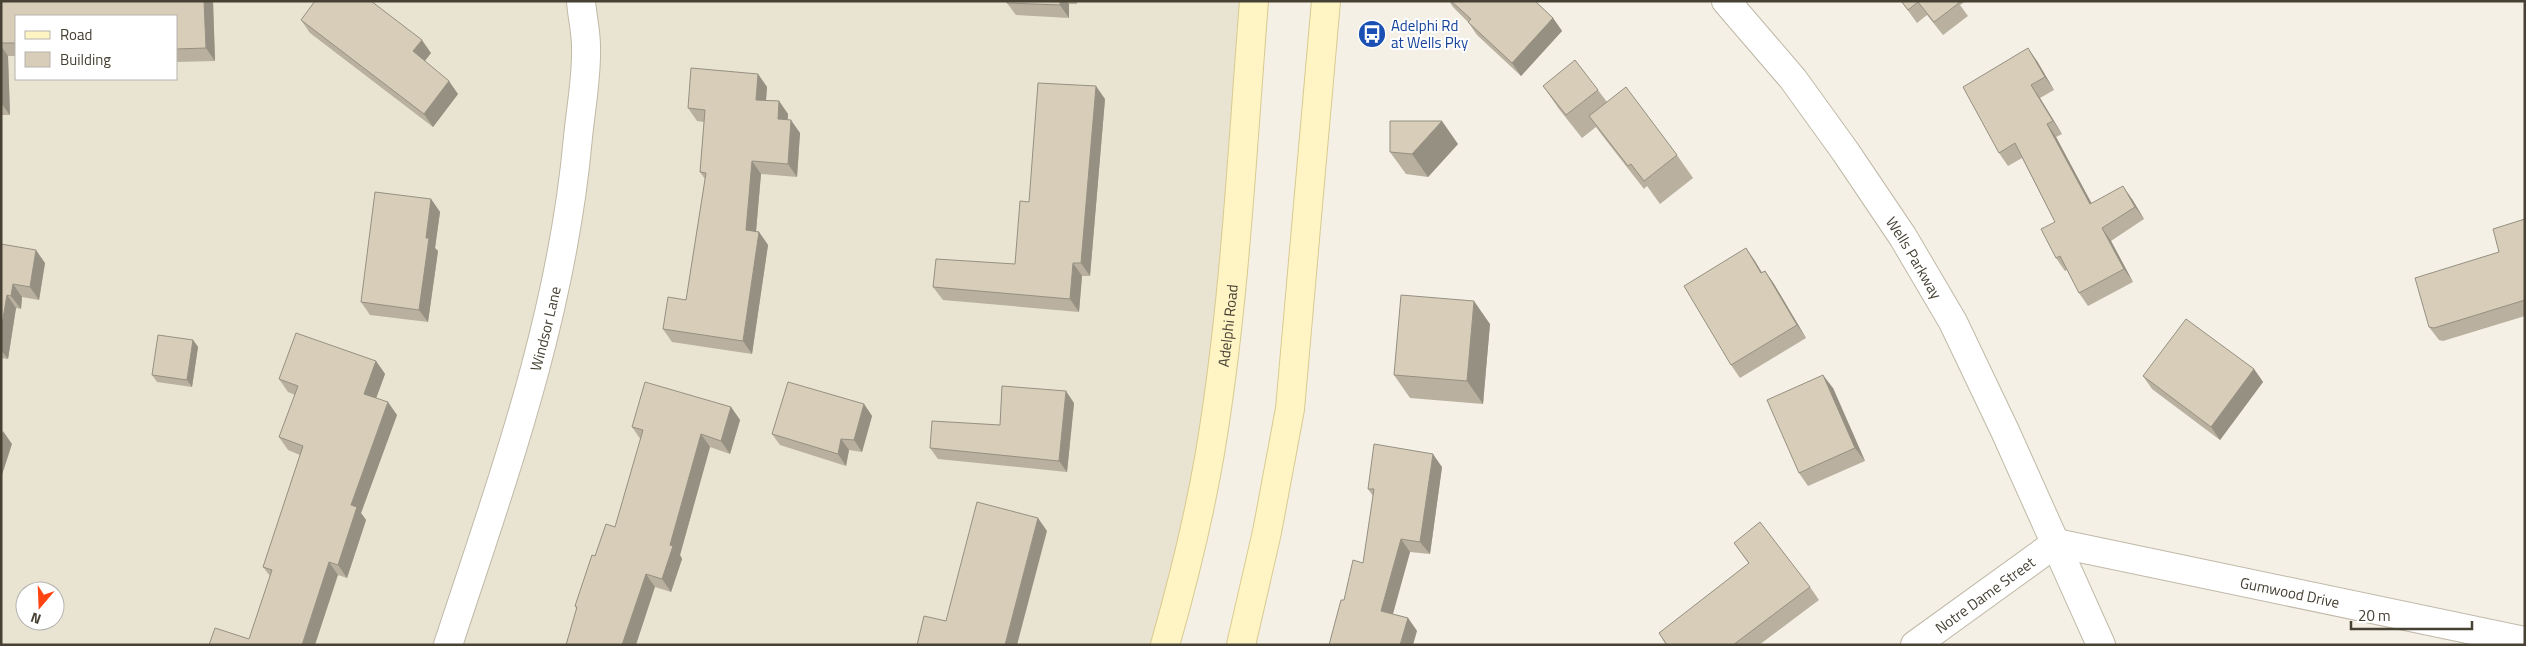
<svg xmlns="http://www.w3.org/2000/svg" width="2526" height="646" font-family="'Titillium Web',sans-serif">
<style>
.residential{fill:#e9e3d2;fill-rule:evenodd}
.lines{fill:none;stroke-linecap:round;stroke-linejoin:round}
.minor-casing{stroke:#c0b9a7;stroke-width:30}
.secondary-casing{stroke:#d8ca90;stroke-width:30}
.minor{stroke:#fff;stroke-width:28}
.secondary{stroke:#fff4c4;stroke-width:28}
.wall{fill:#b9b09f}
.shaded-wall{fill:#969082}
.building{fill:#d7cdb9;stroke:#969082}
.labels{text-anchor:middle;dominant-baseline:central;stroke-width:4;stroke-linejoin:round;paint-order:stroke}
.transit-label{font-size:15px;fill:#164399;stroke:#fff;text-anchor:start}
.street-label{font-size:15px;fill:#474134;stroke:#fff}
</style>
<rect width="100%" height="100%" fill="#f4f0e5"/>
<path class="residential" d="M1,1H1254L1239,190L1165,645H1ZM16,16H176V79H16ZM25,591H55V621H25Z"/>
<g class="lines">
<defs>
<g id="minor">
<path id="s1" d="M1726,1L1793,79L1845,151L1903,237L1953,322L2005,431L2101,645"/>
<path id="s2" d="M2056,543L2525,641"/>
<path id="s3" d="M448,645C504,475 562,316 578,137C581,107 587,76 586,46C586,31 582,16 581,1"/>
<path id="s4" d="M1915,645L2056,543"/>
</g>
<g id="secondary">
<path id="s5" d="M1165,645C1183,582 1199,517 1210,453C1235,304 1242,152 1254,1"/>
<polyline points="1241,645 1267,532 1290,409 1326,1"/>
</g>
</defs>
<use href="#minor" class="minor-casing"/>
<use href="#secondary" class="secondary-casing"/>
<use href="#minor" class="minor"/>
<use href="#secondary" class="secondary"/>
</g>
<g class="wall">
<polygon points="1,1 213,1 215,61 176,62 176,16 16,16 16,56 8,56 10,115 1,115"/>
<polygon points="1007,1 1077,1 1077,4 1069,4 1069,18 1016,15 1007,3"/>
<polygon points="1449,1 1535,1 1553,18 1562,31 1521,76 1477,35 1468,22 1453,7"/>
<polygon points="1901,1 1966,1 1960,5 1968,16 1943,35 1927,15 1917,23"/>
<polygon points="301,20 431,53 425,61 458,94 433,127 310,33"/>
<polygon points="2037,61 2054,90 2040,98 2062,134 2056,137 2091,203 2132,199 2144,219 2111,241 2133,282 2088,306 2079,293 2067,270 2065,271 2056,258 2055,222 2022,158 2008,166 1999,153"/>
<polygon points="758,74 767,87 766,100 779,101 788,114 788,120 800,133 797,177 761,174 756,231 759,232 768,245 752,354 672,342 663,329 686,300 705,179 700,172 704,122 697,121 688,108"/>
<polygon points="1543,86 1598,90 1607,102 1677,155 1693,178 1660,204 1647,186 1644,189 1605,139 1596,127 1582,138 1559,109"/>
<polygon points="1105,99 1090,276 1082,276 1079,312 943,300 933,287 1015,264 1029,202"/>
<polygon points="1458,144 1428,177 1406,174 1390,152"/>
<polygon points="431,199 440,212 435,248 438,251 428,322 370,315 361,302"/>
<polygon points="2525,219 2525,316 2443,341 2439,340 2429,327 2499,252"/>
<polygon points="1,244 45,263 39,300 22,297 21,309 16,308 8,359 1,358"/>
<polygon points="1746,248 1762,273 1765,271 1774,284 1806,338 1740,378 1731,365"/>
<polygon points="1490,324 1483,404 1410,398 1394,375"/>
<polygon points="193,340 198,347 192,387 157,382 152,375"/>
<polygon points="376,361 385,374 376,398 397,415 361,513 366,520 347,578 338,575 249,639 270,576 263,567 300,455 288,450 279,437 295,395 288,392 279,379"/>
<polygon points="2254,369 2263,382 2220,440 2152,389 2143,376"/>
<polygon points="1833,388 1865,461 1808,486 1799,473"/>
<polygon points="1074,403 1067,472 938,459 930,448 1000,425"/>
<polygon points="864,404 872,416 862,452 849,450 846,466 780,445 772,434"/>
<polygon points="731,407 740,420 730,454 710,447 680,555 682,559 671,592 655,587 576,608 575,606 595,556 615,527 641,440 632,427"/>
<polygon points="1442,467 1430,554 1410,552 1393,614 1408,618 1417,631 1344,600 1363,563 1373,496 1368,489"/>
<polygon points="1734,543 1810,587 1819,600 1759,645 1666,645 1659,633 1749,564"/>
</g>
<g class="shaded-wall">
<polygon points="204,1 213,1 215,61 206,48"/>
<polygon points="1060,1 1067,1 1069,4 1069,18 1060,5"/>
<polygon points="1553,18 1562,31 1521,76 1512,63"/>
<polygon points="422,40 431,53 422,64 413,51"/>
<polygon points="1,46 8,56 10,115 1,103"/>
<polygon points="2028,48 2037,61 2054,90 2045,77"/>
<polygon points="758,74 767,87 765,113 756,100"/>
<polygon points="449,81 458,94 433,127 424,114"/>
<polygon points="2031,85 2040,98 2062,134 2053,121"/>
<polygon points="1096,86 1105,99 1090,276 1081,263"/>
<polygon points="779,101 788,114 787,132 778,119"/>
<polygon points="791,120 800,133 797,177 788,164"/>
<polygon points="1442,121 1458,144 1428,177 1412,154"/>
<polygon points="2047,124 2056,137 2099,217 2090,204"/>
<polygon points="752,161 761,174 755,243 746,230"/>
<polygon points="2123,186 2132,199 2144,219 2135,207"/>
<polygon points="431,199 440,212 435,248 438,251 428,322 419,310 426,238"/>
<polygon points="2102,228 2111,241 2133,282 2124,269"/>
<polygon points="759,232 768,245 752,354 743,341"/>
<polygon points="1746,248 1755,261 1770,286 1761,273"/>
<polygon points="36,250 45,263 39,300 30,287"/>
<polygon points="1073,263 1082,276 1079,312 1070,299"/>
<polygon points="1765,271 1774,284 1806,338 1797,325"/>
<polygon points="13,284 22,297 21,309 11,296"/>
<polygon points="7,295 16,308 8,359 1,350 1,330"/>
<polygon points="1474,301 1490,324 1483,404 1467,381"/>
<polygon points="193,340 198,347 192,387 187,380"/>
<polygon points="376,361 385,374 373,407 364,394"/>
<polygon points="2254,369 2263,382 2220,440 2211,427"/>
<polygon points="1823,375 1833,388 1865,461 1855,448"/>
<polygon points="1066,391 1074,403 1067,472 1059,461"/>
<polygon points="388,402 397,415 361,513 366,520 347,578 338,565 351,505"/>
<polygon points="864,404 872,416 862,452 854,440"/>
<polygon points="731,407 740,420 730,454 721,441"/>
<polygon points="3,431 12,444 1,478 1,436"/>
<polygon points="701,434 710,447 680,555 682,559 671,592 662,579 670,545"/>
<polygon points="841,439 849,450 846,466 838,454"/>
<polygon points="1433,454 1442,467 1430,554 1420,542"/>
<polygon points="1038,518 1047,531 1017,645 1005,645"/>
<polygon points="1401,539 1410,552 1390,624 1381,611"/>
<polygon points="329,562 338,575 315,645 302,645"/>
<polygon points="646,574 655,587 636,645 622,645"/>
<polygon points="1408,618 1417,631 1413,645 1400,645"/>
</g>
<g class="building">
<polygon points="1,1 204,1 206,48 176,49 176,16 16,16 16,43 1,43"/>
<polygon points="315,1 371,1 422,40 413,51 449,81 424,114 301,20"/>
<polygon points="1007,1 1060,1 1060,5 1007,3"/>
<polygon points="1451,1 1535,1 1553,18 1512,63 1468,22 1471,19"/>
<polygon points="1901,1 1958,1 1959,3 1934,22 1918,2 1908,10"/>
<polygon points="2028,48 2045,77 2031,85 2053,121 2047,124 2090,204 2123,186 2135,207 2102,228 2124,269 2079,293 2060,256 2056,258 2041,229 2055,222 2015,143 1999,153 1963,87"/>
<polygon points="1575,60 1598,90 1566,115 1543,86"/>
<polygon points="691,68 758,74 756,100 779,101 778,119 791,120 788,164 752,161 746,230 759,232 743,341 663,329 668,297 686,300 706,173 700,172 705,110 688,108"/>
<polygon points="1038,83 1096,86 1081,263 1073,263 1070,299 933,287 936,259 1015,264 1020,201 1029,202"/>
<polygon points="1626,87 1677,155 1644,181 1631,164 1628,166 1589,116"/>
<polygon points="1390,121 1442,121 1412,154 1390,152"/>
<polygon points="375,192 431,199 426,238 429,238 419,310 361,302"/>
<polygon points="2525,219 2525,300 2434,328 2429,327 2415,278 2499,252 2493,229"/>
<polygon points="1,244 36,250 30,287 13,284 11,296 7,295 1,330"/>
<polygon points="1746,248 1761,273 1765,271 1797,325 1731,365 1684,286"/>
<polygon points="1401,295 1474,301 1467,381 1394,375"/>
<polygon points="2186,319 2254,369 2211,427 2143,376"/>
<polygon points="296,333 376,361 364,394 388,402 351,505 357,507 338,565 329,562 302,645 209,645 215,628 249,639 272,570 263,567 303,446 279,437 298,386 279,379"/>
<polygon points="158,335 193,340 187,380 152,375"/>
<polygon points="1823,375 1855,448 1799,473 1767,400"/>
<polygon points="645,382 731,407 721,441 701,434 670,545 673,546 662,579 646,574 622,645 566,645 577,607 575,606 592,555 595,556 606,524 615,527 643,430 632,427"/>
<polygon points="788,382 864,404 854,440 841,439 838,454 772,434"/>
<polygon points="1002,386 1066,391 1059,461 930,448 932,421 1000,425"/>
<polygon points="1374,444 1433,454 1420,542 1401,539 1381,611 1408,618 1400,645 1329,645 1341,600 1344,600 1353,560 1363,563 1374,489 1368,489"/>
<polygon points="977,502 1038,518 1005,645 917,645 924,616 946,621"/>
<polygon points="1760,522 1810,587 1733,645 1667,645 1659,633 1749,563 1734,543"/>
</g>
<defs>
<symbol id="bus-disc" viewBox="-11 -11 22 22"><circle r="9.5" fill="#1a4fb4" stroke="#fff"/><path d="M-5-6H5V4H4V6H2V4H-2V6H-4V4H-5ZM-3.5-4V0h7V-4ZM-3.5 1.2v1.5H-2V1.2ZM2 1.2v1.5H3.5V1.2Z" fill="#fff"/></symbol>
</defs>
<g fill-rule="evenodd">
<use href="#bus-disc" x="1356" y="18" width="32" height="32"/>
</g>
<g class="labels">
<g class="transit-label">
<text x="1391" y="25">Adelphi Rd<tspan x="1391" dy="17">at Wells Pky</tspan></text>
</g>
<g class="street-label">
<text stroke="none"><textPath href="#s1" startOffset="319">Wells Parkway</textPath></text>
<text stroke="none"><textPath href="#s5" startOffset="326">Adelphi Road</textPath></text>
<text stroke="none"><textPath href="#s3" startOffset="331">Windsor Lane</textPath></text>
<text stroke="none"><textPath href="#s2" startOffset="239">Gumwood Drive</textPath></text>
<text stroke="none"><textPath href="#s4" startOffset="86">Notre Dame Street</textPath></text>
</g>
</g>
<rect width="2526" height="646" fill="none" stroke="#474134" stroke-width="5"/>
<rect x="15" y="15" width="162" height="65" fill="#ffffff" stroke="#b5b3ae"/>
<rect x="25" y="31" width="25" height="8" fill="#fff4c4" stroke="#b5b3ae"/>
<text x="60" y="40" font-size="15" fill="#474134">Road</text>
<rect x="25" y="52" width="25" height="15" fill="#d7cdb9" stroke="#b5b3ae"/>
<text x="60" y="65" font-size="15" fill="#474134">Building</text>
<g transform="translate(40 606) rotate(199)"><circle r="24" fill="#ffffff" stroke="#b5b3ae"/>
<path d="M0-4L9 19L0 12L-9 19Z" fill="#ff4311"/>
<text y="-8" font-size="14" font-weight="bold" text-anchor="middle" fill="#474134">N</text>
</g>
<path d="M2351 621v8h121v-8" fill="none" stroke="#474134" stroke-width="2.5"/>
<text x="2358" y="621" font-size="15" fill="#474134" stroke="#ffffff" stroke-width="4" paint-order="stroke">20 m</text>
</svg>
